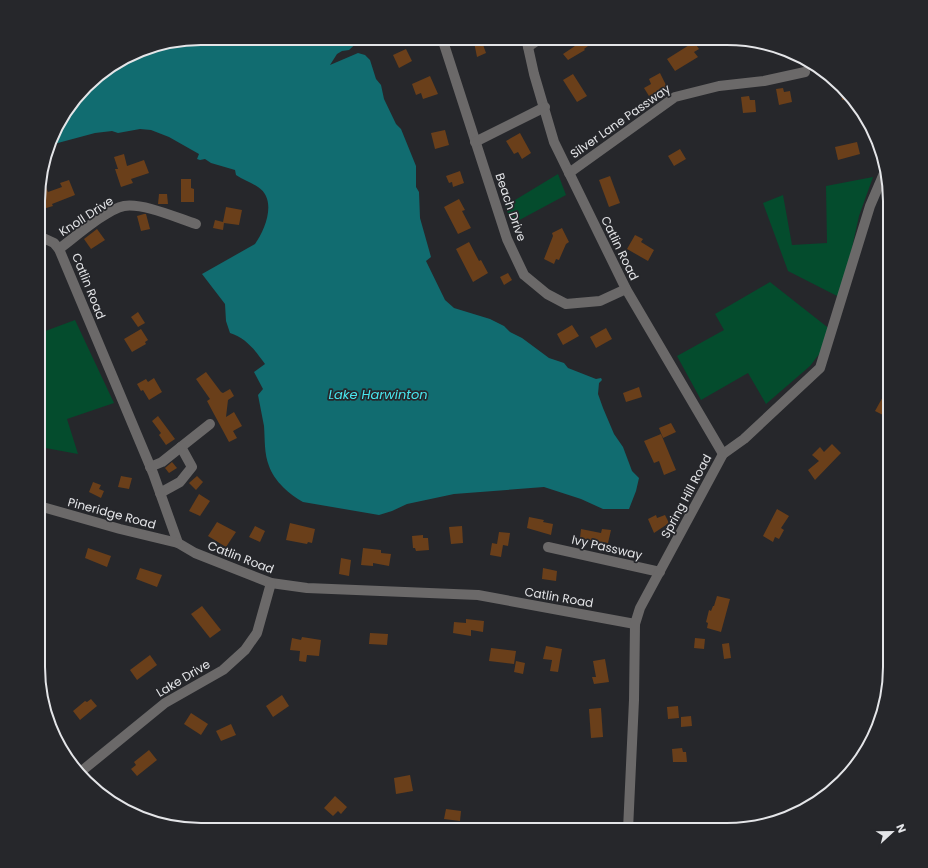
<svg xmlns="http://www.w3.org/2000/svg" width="928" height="868" font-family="Poppins,sans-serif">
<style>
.green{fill:#044c2d}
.water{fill:#116c70}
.building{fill:#6a3f1a}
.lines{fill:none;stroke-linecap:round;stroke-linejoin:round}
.minor{stroke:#6b6969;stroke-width:10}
.labels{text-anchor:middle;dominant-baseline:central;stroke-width:3.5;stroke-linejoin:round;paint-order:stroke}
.street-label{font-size:12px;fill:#e4e5e8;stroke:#26272b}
.water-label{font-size:13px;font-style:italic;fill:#48e6ee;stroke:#26272b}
.rim{fill:none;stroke:#e4e5e8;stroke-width:2}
</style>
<rect width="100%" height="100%" fill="#26272b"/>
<g class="green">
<polygon points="558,174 566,195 512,224 505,206"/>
<polygon points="873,177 859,216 841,298 788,271 763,203 783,195 792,245 827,243 826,186"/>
<polygon points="770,282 831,330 820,353 810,366 766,404 748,373 701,400 677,356 724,330 715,314"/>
<polygon points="75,320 114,403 67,419 78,454 40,447 40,333"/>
</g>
<path class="water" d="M201,38H362L349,50L342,51L337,54L330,65L358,53L365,55L370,60L376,79L381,85L384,99L396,124L401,129L416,166V187L419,192L420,218L431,257L426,261L445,300L454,308L490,319L504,326L510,332L522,338L549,358L564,363L568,368L596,379L601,378L602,380L599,383L598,394L603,408L614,434L623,447L632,471L639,478L636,491L629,509H603L581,499L544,487L454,494L407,504L392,511L379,515L303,502C290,495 274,481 269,466C264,454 265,439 264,426C262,416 260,405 258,395L263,389L254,372L265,364C255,350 246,338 230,333L226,321L225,304L202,274L255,244C266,229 277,199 258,187C251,182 243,180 236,175L235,170L211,163L205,159L200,160L197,159L199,154L169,137L151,130L140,129L118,133L112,131L95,133L54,144L47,152L60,120L94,78L148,47Z"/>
<g class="building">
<polygon points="481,39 486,53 477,57 474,42"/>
<polygon points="584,40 588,46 584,49 585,50 568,60 563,54"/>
<polygon points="694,42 699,49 694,52 698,57 675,71 667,59"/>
<polygon points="406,49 412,61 399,68 393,55"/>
<polygon points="660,73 667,87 649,96 644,88 651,84 649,79"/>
<polygon points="573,74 587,96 577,102 563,80"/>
<polygon points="430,76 438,94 423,99 421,93 416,95 412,84"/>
<polygon points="840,86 850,94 853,98 842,100"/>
<polygon points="783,88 784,92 790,91 792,102 779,105 776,89"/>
<polygon points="749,96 750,100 755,100 756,112 743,113 741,97"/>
<polygon points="445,130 449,145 435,149 431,133"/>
<polygon points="520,133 531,153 522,159 518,152 514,154 506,141"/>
<polygon points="857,142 860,154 838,160 835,147"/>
<polygon points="680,149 686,159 674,166 668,156"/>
<polygon points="124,154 127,166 144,160 149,173 131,179 133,183 121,187 115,169 118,169 114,157"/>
<polygon points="460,171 464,183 453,187 452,182 449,183 446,176"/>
<polygon points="41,176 48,192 62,187 60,183 69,180 75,195 52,204 53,206 43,209 41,203"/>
<polygon points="610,176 620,203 609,207 599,180"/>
<polygon points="181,179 191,179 191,188 194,189 194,202 181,202"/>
<polygon points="159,194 167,194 168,204 158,204"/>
<polygon points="459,199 465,210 462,211 471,228 458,234 444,207"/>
<polygon points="226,207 242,210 239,225 224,223 223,230 213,228 215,220 223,222"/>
<polygon points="144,214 146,214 150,229 141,231 137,216"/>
<polygon points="562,228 569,242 566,244 559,260 556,259 554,264 544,259 553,236 552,233"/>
<polygon points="97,229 105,240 91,249 84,239"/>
<polygon points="635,235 643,239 641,242 654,250 648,261 627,249"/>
<polygon points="469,242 479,261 481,260 488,273 473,282 456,249"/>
<polygon points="508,273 512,280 504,285 500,277"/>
<polygon points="138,312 145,323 138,327 131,317"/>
<polygon points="572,325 579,336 563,345 557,334"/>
<polygon points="606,328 612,339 596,348 590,337"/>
<polygon points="141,329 148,340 145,342 146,344 132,352 124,339"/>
<polygon points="206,372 221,392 223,393 230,389 234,396 228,400 226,417 234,412 242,426 233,431 237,438 229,442 207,401 210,399 196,379"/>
<polygon points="154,378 162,392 149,400 143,390 141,391 137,384 146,379 148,382"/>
<polygon points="890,384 890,407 885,416 875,411"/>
<polygon points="639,387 642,397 626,402 623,393"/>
<polygon points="158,416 175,439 166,445 159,435 161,433 152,421"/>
<polygon points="671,423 676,432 663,438 659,428"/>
<polygon points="661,434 676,470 664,475 659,461 654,463 644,441"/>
<polygon points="832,444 841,453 815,480 808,470 819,461 812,455 820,447 824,452"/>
<polygon points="172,462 177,468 169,473 165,468"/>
<polygon points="121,476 132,478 129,489 118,487"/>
<polygon points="197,476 203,482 196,490 189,483"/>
<polygon points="93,482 101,485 99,489 104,491 101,498 89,492"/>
<polygon points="199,494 210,501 200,516 189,511"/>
<polygon points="777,509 789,516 781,528 784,530 779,539 775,537 773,542 763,536"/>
<polygon points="656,515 657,518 665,515 669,523 654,533 648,519"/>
<polygon points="529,517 544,520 543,522 553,524 551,535 527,528"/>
<polygon points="217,522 236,532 226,547 208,536"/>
<polygon points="290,523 315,529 312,543 308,542 307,544 286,540"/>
<polygon points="255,526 265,531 260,542 249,537"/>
<polygon points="462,526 463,543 451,544 449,527"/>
<polygon points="581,529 601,533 602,529 611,530 608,543 580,538"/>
<polygon points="499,532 510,533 508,546 503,545 501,557 490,555 492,543 497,544"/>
<polygon points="423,535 423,538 428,538 429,550 416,551 415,548 413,548 412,536"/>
<polygon points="88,548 111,556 107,567 85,558"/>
<polygon points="363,548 381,550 381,553 391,554 389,566 373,563 373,566 361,565"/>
<polygon points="341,558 351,560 349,576 339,574"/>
<polygon points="140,568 162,575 157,587 136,579"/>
<polygon points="543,568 557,571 556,581 542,579"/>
<polygon points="717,596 730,599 721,632 707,628 708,623 706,622 709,610 711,611 713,606 714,606"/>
<polygon points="202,606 221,630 210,638 191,614"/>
<polygon points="466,619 484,621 483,632 471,630 471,636 453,633 454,622 466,623"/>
<polygon points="370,633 388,634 387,645 369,644"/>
<polygon points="302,637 321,640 319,656 307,655 306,662 299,661 300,651 290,650 292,638 301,640"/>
<polygon points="695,638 705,639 704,649 694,648"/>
<polygon points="729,643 731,658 724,659 722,644"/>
<polygon points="546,646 562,649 558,672 550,671 552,660 543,659"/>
<polygon points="491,648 516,651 514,664 489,661"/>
<polygon points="150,655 157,665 137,680 130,670"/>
<polygon points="605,659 609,682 594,684 592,677 596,677 593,661"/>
<polygon points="516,661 525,663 523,674 514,672"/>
<polygon points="282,695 289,706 273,717 266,706"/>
<polygon points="91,699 97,706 80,720 73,711 85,701 87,702"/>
<polygon points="678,706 679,718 668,719 667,707"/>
<polygon points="601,708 603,737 591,738 589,709"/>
<polygon points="191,713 208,724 201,735 184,724"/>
<polygon points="691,716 692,726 681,727 681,717"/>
<polygon points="231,724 236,735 221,741 216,731"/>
<polygon points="682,748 683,752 686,752 687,762 673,762 672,749"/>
<polygon points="149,750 157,760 137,776 131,769 136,765 134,762"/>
<polygon points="410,775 413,791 396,794 394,778"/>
<polygon points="335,796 347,807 341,814 338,811 333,816 324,808"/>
<polygon points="446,809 461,811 460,821 444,819"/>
</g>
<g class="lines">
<g class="minor">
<polyline points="442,38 507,239 524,275 547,294 566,304 600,301 626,289"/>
<polyline points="526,38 534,74 554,142 626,289 723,454"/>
<polyline points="528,47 541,38"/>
<polyline points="475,142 545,107"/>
<polyline points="569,173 675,97 719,86 764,81 805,72"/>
<polyline points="41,237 54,243 59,249 153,473 178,543 195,553 271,583 307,588 478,595 635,624"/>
<path d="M59,249C74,238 107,209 124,206C144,203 177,218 196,224"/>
<polyline points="150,467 162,462 210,424"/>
<polyline points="160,493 180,482 192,467 181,447"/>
<polyline points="39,506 120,529 178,543"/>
<polyline points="548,547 660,572"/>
<polyline points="78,774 165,703 223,670 245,650 257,633 271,583"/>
<polyline points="628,830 634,700 635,624 640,608 723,454 744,439 820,368 870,206 885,171"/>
</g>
</g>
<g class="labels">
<g class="street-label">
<text transform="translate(620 121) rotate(-35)">Silver Lane Passway</text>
<text transform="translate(511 207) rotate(71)">Beach Drive</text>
<text transform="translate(86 216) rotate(-33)">Knoll Drive</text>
<text transform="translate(620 248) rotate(64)">Catlin Road</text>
<text transform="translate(89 286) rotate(68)">Catlin Road</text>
<text transform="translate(686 496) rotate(-62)">Spring Hill Road</text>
<text transform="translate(112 513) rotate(15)">Pineridge Road</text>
<text transform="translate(607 547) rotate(13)">Ivy Passway</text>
<text transform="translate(241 557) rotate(21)">Catlin Road</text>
<text transform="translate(559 597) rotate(10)">Catlin Road</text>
<text transform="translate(183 678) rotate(-31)">Lake Drive</text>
</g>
<g class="water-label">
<text x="378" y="394">Lake Harwinton</text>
</g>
</g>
<path d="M0 0H928V868H0ZM201 45H727A156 156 0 0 1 883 201V667A156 156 0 0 1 727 823H201A156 156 0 0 1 45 667V201A156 156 0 0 1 201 45Z" fill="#26272b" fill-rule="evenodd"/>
<path class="rim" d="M201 45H727A156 156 0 0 1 883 201V667A156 156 0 0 1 727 823H201A156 156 0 0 1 45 667V201A156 156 0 0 1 201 45Z"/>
<g transform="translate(892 832) rotate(68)" stroke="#26272b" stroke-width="3" paint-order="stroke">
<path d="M0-3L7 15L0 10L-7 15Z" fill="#e4e5e8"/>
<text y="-6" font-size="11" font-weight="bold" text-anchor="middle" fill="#e4e5e8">N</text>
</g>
</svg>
